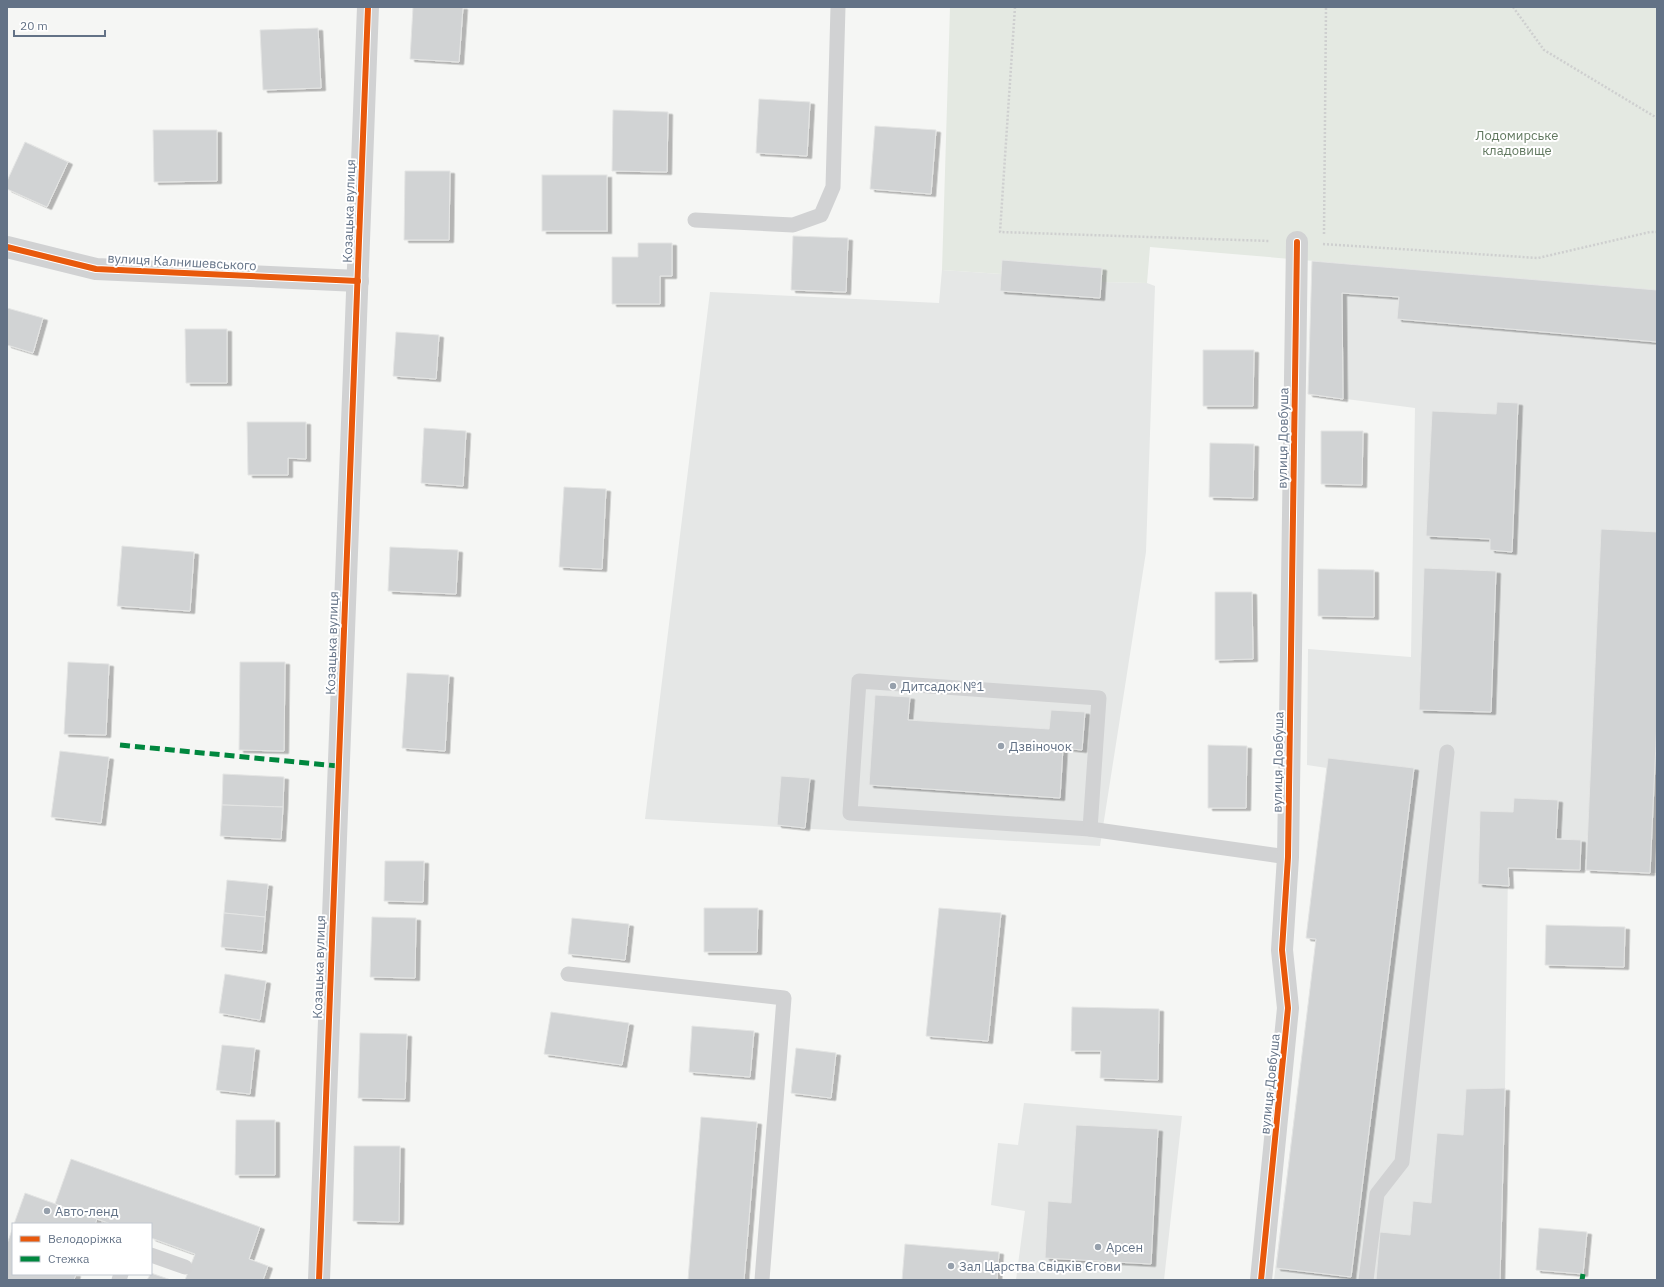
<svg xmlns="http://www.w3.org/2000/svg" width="1664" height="1287" font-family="'IBM Plex Sans',sans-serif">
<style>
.built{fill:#e5e7e6}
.green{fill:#e4e9e2}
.building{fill:#d1d3d4;stroke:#e4e5e4;filter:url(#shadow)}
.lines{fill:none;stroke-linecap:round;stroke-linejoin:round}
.path{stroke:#cecfcf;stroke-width:2.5;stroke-dasharray:2 2;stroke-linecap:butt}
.service{stroke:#d1d2d3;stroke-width:15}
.minor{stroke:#d1d2d3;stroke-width:22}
.tertiary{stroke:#d1d2d3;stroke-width:22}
.quiet{stroke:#00873e;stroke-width:5;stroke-dasharray:10 5;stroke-linecap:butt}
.cycleway-casing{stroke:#fff;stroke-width:8}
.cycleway{stroke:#e8590c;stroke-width:6}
.poi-dot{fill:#96a0ac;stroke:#fff;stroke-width:1.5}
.labels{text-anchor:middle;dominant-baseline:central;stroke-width:4;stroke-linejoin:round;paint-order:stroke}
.park-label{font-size:13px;fill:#61785f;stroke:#fff}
.street-label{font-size:13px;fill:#637286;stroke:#fff}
.poi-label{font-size:13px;fill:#637286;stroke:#fff;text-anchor:start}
</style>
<defs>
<filter id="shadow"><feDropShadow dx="4.5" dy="2.5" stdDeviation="0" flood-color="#0004"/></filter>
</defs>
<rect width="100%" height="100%" fill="#f5f6f4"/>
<g class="built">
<polygon points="1002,260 1102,268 1102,282 1147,283 1155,286 1146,552 1100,846 645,819 710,292 939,303 942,270 1001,274"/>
<polygon points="1312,261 1657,290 1657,873 1508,868 1505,1088 1500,1280 1274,1280 1316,940 1306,938 1327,768 1307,765 1308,649 1411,657 1415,408 1308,394"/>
<polygon points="1024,1103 1182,1116 1164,1280 1016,1280 1025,1211 991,1205 998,1143 1018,1145"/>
</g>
<polygon class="green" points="950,7 1657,7 1657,290 1150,247 1147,283 1101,282 1102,268 1003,260 1002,274 942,270"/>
<g class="building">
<polygon points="413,7 463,7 459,62 410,59"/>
<polygon points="318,28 321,88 263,90 260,30"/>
<polygon points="759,99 810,102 807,156 756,153"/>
<polygon points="613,110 668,112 667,172 612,171"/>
<polygon points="875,126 936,130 931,194 870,189"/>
<polygon points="153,130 217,130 217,181 154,182"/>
<polygon points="25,142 68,162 47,207 7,189 7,181"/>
<polygon points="405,171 450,171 449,240 404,240"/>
<rect x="542" y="175" width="65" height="56"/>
<polygon points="793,236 848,238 846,292 791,290"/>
<polygon points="638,243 672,243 672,276 660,276 660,304 612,304 612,257 638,257"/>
<polygon points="1002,260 1102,268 1100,298 1000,291"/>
<polygon points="1312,261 1657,290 1657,342 1397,319 1399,297 1342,293 1343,399 1308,394"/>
<polygon points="7,308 43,318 33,353 7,345"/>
<polygon points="185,329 227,329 227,383 186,383"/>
<polygon points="396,332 439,335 436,379 393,376"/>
<polygon points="1203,350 1254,350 1253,406 1203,406"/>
<polygon points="1497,402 1518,403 1512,552 1490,550 1490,539 1426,536 1432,411 1496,414"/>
<polygon points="247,422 306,422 306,459 288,458 288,475 248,475"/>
<polygon points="424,428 466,431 463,486 421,483"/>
<polygon points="1321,431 1363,431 1362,485 1321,484"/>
<polygon points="1210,443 1254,444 1253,498 1209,497"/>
<polygon points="564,487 606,489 602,569 559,567"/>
<polygon points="1601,529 1657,532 1657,721 1650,873 1586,870"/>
<polygon points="122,546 194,552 190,611 117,606"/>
<polygon points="390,547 458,550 456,594 388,591"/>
<polygon points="1424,568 1496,571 1491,712 1419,710"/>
<polygon points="1318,569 1374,570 1374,617 1318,616"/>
<polygon points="1215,592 1252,592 1253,659 1215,660"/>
<polygon points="68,662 109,664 106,735 64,734"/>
<polygon points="240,662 285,662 284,751 239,750"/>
<polygon points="407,673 449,675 445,751 402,748"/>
<polygon points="875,695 910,697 908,720 1049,729 1051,710 1085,712 1082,750 1063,748 1060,798 869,785"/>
<polygon points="1208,745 1247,746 1246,808 1208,808"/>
<polygon points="60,751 109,757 101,823 51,817"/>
<polygon points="1328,758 1414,768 1351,1277 1276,1268 1316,939 1306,938"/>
<polygon points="223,774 284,777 283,807 222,805"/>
<polygon points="781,776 810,778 805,828 777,825"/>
<polygon points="1514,798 1558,800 1556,839 1581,840 1580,870 1508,868 1509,886 1478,884 1480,811 1513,812"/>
<polygon points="222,805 283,807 281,839 220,836"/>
<polygon points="385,861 424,861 423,902 384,901"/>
<polygon points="227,880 268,884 265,917 224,913"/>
<polygon points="704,908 758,908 757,952 704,952"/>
<polygon points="939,908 1001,913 988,1041 926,1036"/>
<polygon points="224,913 265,917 262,951 221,947"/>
<polygon points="372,917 416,918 415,978 370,977"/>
<polygon points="572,918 629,924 625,960 568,954"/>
<polygon points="1546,925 1625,927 1624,967 1545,965"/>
<polygon points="225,974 266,981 260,1020 219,1013"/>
<polygon points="1072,1007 1159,1009 1158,1080 1100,1078 1101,1051 1071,1051"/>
<polygon points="551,1012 629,1023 622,1065 544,1054"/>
<polygon points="692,1026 754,1031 750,1077 689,1072"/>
<polygon points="360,1033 407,1034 405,1099 358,1098"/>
<polygon points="222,1045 255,1048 250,1094 216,1090"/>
<polygon points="796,1048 836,1053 831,1098 791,1093"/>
<polygon points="1505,1088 1500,1280 1376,1280 1380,1232 1410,1235 1413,1201 1431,1203 1437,1133 1463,1135 1466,1089"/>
<polygon points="701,1117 757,1122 744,1280 688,1280"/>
<polygon points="236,1120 275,1120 275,1175 235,1175"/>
<polygon points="1076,1125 1158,1129 1151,1264 1045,1258 1048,1201 1071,1203"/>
<polygon points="354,1146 400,1146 399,1222 353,1221"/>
<polygon points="71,1159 260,1227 249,1259 268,1266 263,1280 185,1280 195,1254 151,1238 151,1224 111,1224 55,1204"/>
<polygon points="25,1193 97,1219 95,1224 14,1224"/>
<polygon points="13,1227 13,1274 76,1274 74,1280 7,1280 7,1244"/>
<polygon points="1539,1228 1587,1232 1583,1274 1536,1270"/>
<polygon points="905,1244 999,1252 997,1280 902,1280"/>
<polygon points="151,1273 171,1280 147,1280"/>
</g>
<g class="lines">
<g class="path">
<polyline points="1015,7 1000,232 1270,241"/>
<polyline points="1513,7 1544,50 1657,118"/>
<polyline points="1324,234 1326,7"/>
<polyline points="1323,244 1538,258 1650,232 1657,232"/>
</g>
<g class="service">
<polyline points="695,220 793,225 821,215 833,187 838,7"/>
<polygon points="859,681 1099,698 1090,829 850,813"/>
<polyline points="1090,829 1288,857"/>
<polyline points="568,974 784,998 762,1280"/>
<polyline points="151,1255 185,1267"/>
<polyline points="119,1280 121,1274"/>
<polyline points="1366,1280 1377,1194 1402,1162 1447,752"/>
</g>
<g class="minor">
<polyline points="7,247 96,269 358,281"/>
<polyline points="1261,1280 1288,1008 1282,950 1288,857 1297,242"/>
</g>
<polyline class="tertiary" points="319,1280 368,7"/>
<g class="quiet">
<polyline points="120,745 338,766"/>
<polyline points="1582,1280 1583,1274"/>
</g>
<defs>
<g id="cycleway">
<polyline points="7,247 96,269 358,281"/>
<polyline points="319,1280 368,7"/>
<polyline points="1261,1280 1288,1008 1282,950 1288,857 1297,242"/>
</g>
</defs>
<use href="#cycleway" class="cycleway-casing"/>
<use href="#cycleway" class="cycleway"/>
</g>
<g class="poi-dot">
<circle cx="893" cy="686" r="4"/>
<circle cx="1001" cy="746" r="4"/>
<circle cx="47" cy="1211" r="4"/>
<circle cx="1098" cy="1247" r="4"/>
<circle cx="951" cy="1266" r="4"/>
</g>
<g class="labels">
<g class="park-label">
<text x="1517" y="135">Лодомирське<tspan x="1517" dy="15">кладовище</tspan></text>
</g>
<g class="street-label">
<text transform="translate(349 211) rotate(-88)">Козацька вулиця</text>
<text transform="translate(182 262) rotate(3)">вулиця Калнишевського</text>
<text transform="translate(1283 438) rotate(-89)">вулиця Довбуша</text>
<text transform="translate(332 643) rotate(-88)">Козацька вулиця</text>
<text transform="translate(1278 762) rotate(-89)">вулиця Довбуша</text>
<text transform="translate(319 967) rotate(-88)">Козацька вулиця</text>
<text transform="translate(1270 1084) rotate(-84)">вулиця Довбуша</text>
</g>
<g class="poi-label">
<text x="901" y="686">Дитсадок №1</text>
<text x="1009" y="746">Дзвіночок</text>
<text x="55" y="1211">Авто-ленд</text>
<text x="1106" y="1247">Арсен</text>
<text x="959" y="1266">Зал Царства Свідків Єгови</text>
</g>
</g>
<rect width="1664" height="1287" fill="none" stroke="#637286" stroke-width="16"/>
<rect x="12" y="1223" width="140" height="52" fill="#ffffff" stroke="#c1c7cf"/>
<rect x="20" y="1236" width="20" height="6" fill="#e8590c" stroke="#c1c7cf"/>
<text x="48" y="1243" font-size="12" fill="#637286">Велодоріжка</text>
<rect x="20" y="1256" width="20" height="6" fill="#00873e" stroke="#c1c7cf"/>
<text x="48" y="1263" font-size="12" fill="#637286">Стежка</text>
<path d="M14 30v6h91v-6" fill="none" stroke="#637286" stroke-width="2"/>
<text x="20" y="30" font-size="12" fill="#637286" stroke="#ffffff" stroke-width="3" paint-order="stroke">20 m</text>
</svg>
